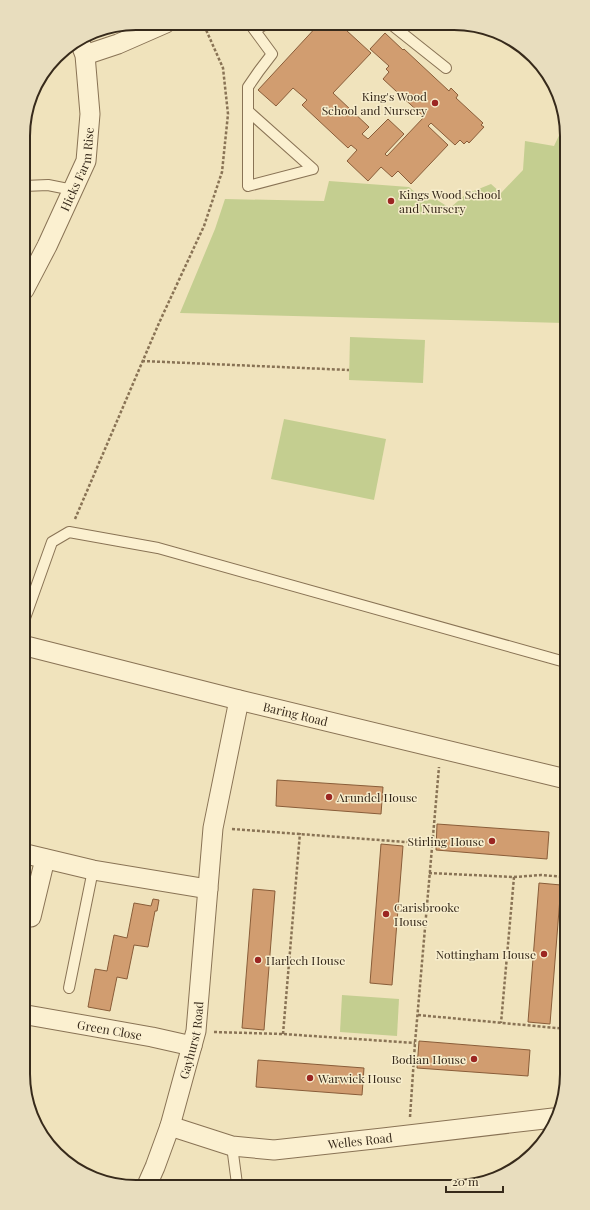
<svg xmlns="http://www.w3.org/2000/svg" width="590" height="1210" font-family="'Playfair Display',serif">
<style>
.green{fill:#c4ce90}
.building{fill:#d19d70;stroke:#895d39}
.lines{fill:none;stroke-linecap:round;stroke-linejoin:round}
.service-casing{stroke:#897355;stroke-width:12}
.minor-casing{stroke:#897355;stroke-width:21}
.path{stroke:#897355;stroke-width:2.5;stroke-dasharray:3 2;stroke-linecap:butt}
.service{stroke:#fbf0d0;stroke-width:10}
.minor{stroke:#fbf0d0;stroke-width:19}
.poi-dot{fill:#9b2622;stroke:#f7edcc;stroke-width:1.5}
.labels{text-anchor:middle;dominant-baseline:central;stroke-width:3;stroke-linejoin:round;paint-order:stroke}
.poi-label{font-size:12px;fill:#372a1b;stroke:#f7edcc;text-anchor:start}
.street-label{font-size:12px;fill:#372a1b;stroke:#f7edcc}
.rim{fill:none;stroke:#372a1b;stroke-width:2}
</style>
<rect width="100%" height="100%" fill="#f0e3bc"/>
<g class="green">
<polygon points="563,127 564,323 180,313 215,229 225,199 324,201 329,181 409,187 423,199 437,200 450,208 466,194 491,184 501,193 523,170 525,141 554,146"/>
<polygon points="350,337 425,340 423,383 349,380"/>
<polygon points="284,419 386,439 374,500 271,479"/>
<polygon points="342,995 399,999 397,1036 340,1032"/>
</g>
<g class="building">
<polygon points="319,24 352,24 346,30 371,53 333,93 369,127 362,134 368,139 388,119 404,134 385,154 387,156 424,117 383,79 389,72 386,69 389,66 370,49 385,33 403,50 404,49 449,91 451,88 458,95 456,98 483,123 481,125 484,127 469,143 467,141 464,144 460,140 455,145 431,123 428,126 448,145 411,184 398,171 392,177 381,167 368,181 347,161 357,150 351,145 348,148 302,105 307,100 293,88 276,106 258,90"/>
<polygon points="277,780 383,787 381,814 276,806"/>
<polygon points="437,824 549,832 547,859 436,850"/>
<polygon points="381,844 403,846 392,985 370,983"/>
<polygon points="539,883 561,885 550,1024 528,1022"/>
<polygon points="253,889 275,891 264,1030 242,1028"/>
<polygon points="153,899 159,900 157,911 155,911 148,947 134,945 127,979 117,977 110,1011 88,1007 95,969 107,971 114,935 127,938 134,903 151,906"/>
<polygon points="419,1041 530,1050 528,1076 417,1068"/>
<polygon points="258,1060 364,1068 362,1095 256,1087"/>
</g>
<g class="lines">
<defs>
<g id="service">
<polyline points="392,25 446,68"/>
<polyline points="255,30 266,24"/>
<polyline points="248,111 313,169 248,186 248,87 259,71 272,54 250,24"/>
<polyline points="24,186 48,185 73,190"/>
<polyline points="25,618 52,542 69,532 158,548 565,662"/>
<polyline points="69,988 93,870"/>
<polyline points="232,1146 237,1184"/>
</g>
<g id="minor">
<polyline points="85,55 118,44 166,23"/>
<path id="s1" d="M24,290L47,246L86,161L90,114L85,55L79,40"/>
<path id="s2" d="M26,646L239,700L566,779"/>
<polyline points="26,854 93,870 208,889"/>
<polyline points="31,917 45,859"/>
<path id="s3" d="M27,1015L152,1037L192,1046"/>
<path id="s4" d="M170,1126L232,1146L274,1150L383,1138L553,1118"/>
<path id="s5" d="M147,1185L155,1167L170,1126L196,1031L213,828L239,700"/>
</g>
</defs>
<use href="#service" class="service-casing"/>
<use href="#minor" class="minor-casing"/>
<g class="path">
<polyline points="142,361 349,370"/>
<polyline points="75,519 159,323 204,226 222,172 228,114 223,68 203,23"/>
<polyline points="232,829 432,844"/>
<polyline points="429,873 514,877 501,1023"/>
<polyline points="514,877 541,875 566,877"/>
<polyline points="418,1015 567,1029"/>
<polyline points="214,1032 283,1034 415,1043"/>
<polyline points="283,1034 300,833"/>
<polyline points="410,1117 415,1043 439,767"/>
</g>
<use href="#service" class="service"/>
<use href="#minor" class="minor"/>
</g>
<g class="poi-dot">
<circle cx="435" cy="103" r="4"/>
<circle cx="391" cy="201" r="4"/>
<circle cx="329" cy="797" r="4"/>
<circle cx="492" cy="841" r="4"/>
<circle cx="386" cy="914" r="4"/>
<circle cx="544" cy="954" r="4"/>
<circle cx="258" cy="960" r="4"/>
<circle cx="474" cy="1059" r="4"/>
<circle cx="310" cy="1078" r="4"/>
</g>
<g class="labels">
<g class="poi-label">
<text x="427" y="96" text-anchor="end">King's Wood<tspan x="427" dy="14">School and Nursery</tspan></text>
<text x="399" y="194">Kings Wood School<tspan x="399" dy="14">and Nursery</tspan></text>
<text x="337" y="797">Arundel House</text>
<text x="484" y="841" text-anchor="end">Stirling House</text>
<text x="394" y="907">Carisbrooke<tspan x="394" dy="14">House</tspan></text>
<text x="536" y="954" text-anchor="end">Nottingham House</text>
<text x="266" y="960">Harlech House</text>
<text x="466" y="1059" text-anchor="end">Bodian House</text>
<text x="318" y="1078">Warwick House</text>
</g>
<g class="street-label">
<text stroke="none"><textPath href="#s1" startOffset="133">Hicks Farm Rise</textPath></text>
<text stroke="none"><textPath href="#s2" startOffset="278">Baring Road</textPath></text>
<text stroke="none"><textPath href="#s3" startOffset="84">Green Close</textPath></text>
<text stroke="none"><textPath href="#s5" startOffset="152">Gayhurst Road</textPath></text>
<text stroke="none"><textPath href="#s4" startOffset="194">Welles Road</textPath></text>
</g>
</g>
<path d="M0 0H590V1210H0ZM136 30H454A106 106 0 0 1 560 136V1074A106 106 0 0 1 454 1180H136A106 106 0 0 1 30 1074V136A106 106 0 0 1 136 30Z" fill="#e8ddbe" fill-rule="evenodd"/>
<path class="rim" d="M136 30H454A106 106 0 0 1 560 136V1074A106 106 0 0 1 454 1180H136A106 106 0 0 1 30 1074V136A106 106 0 0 1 136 30Z"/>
<path d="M446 1186v6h57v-6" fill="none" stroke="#372a1b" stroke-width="2"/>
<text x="452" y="1186" font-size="12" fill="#372a1b" stroke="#f7edcc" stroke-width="3" paint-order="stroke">20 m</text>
</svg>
